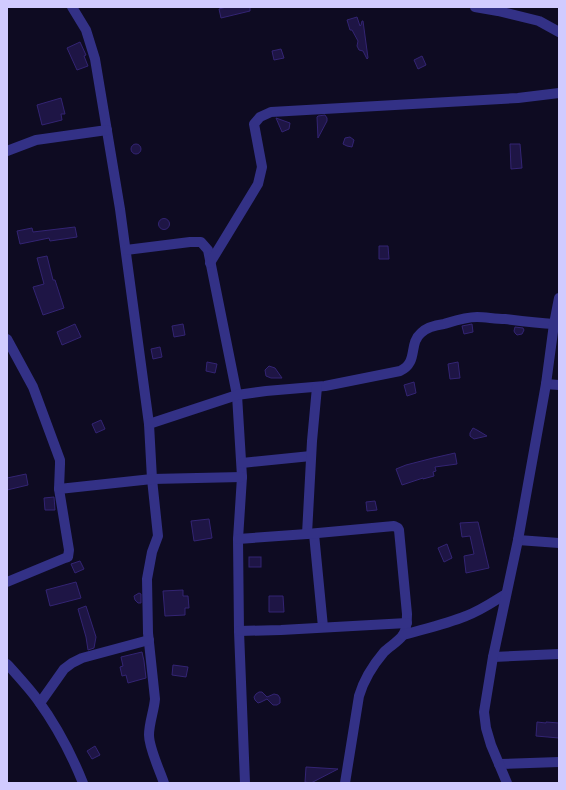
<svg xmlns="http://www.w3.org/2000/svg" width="566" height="790" font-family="'Golos Text',sans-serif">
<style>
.building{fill:#1e1545;stroke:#332473}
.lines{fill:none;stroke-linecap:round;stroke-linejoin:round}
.minor{stroke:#333186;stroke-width:10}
</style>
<rect width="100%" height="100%" fill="#0e0b22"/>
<g class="building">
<polygon points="226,7 250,7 250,11 221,18 219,9"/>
<polygon points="357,17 360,26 361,25 362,21 363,21 368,58 367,59 363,51 359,50 357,46 358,41 352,30 350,30 347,20"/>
<polygon points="80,42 86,55 84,56 88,66 77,70 67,48"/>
<polygon points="281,49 284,58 274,60 272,51"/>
<polygon points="422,56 426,65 418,69 414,60"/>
<polygon points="61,98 65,114 61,114 62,120 42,125 37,105"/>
<polygon points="325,115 327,118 327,121 318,138 317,117 318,116"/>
<polygon points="276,118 290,123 289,129 282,132"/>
<polygon points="350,137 354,140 352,147 347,146 343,144 345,138"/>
<circle cx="136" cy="149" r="5"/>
<polygon points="510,144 520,144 522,168 511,169"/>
<circle cx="164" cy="224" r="5.5"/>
<polygon points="75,227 77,237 50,241 49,238 20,244 17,231 32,228 33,232"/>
<polygon points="379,246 388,246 389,259 379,259"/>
<polygon points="47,256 53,280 55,280 64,308 43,315 33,287 44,284 37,258"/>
<polygon points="75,324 81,337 62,345 57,332"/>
<polygon points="183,324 185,335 174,337 172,326"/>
<polygon points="472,324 473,332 464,334 462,326"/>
<polygon points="515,327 523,328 524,330 522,334 517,335 515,333 514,331"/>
<polygon points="160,347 162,357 153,359 151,349"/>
<polygon points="207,362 217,364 215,373 206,371"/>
<polygon points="458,362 460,378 450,379 448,364"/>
<polygon points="269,366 275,368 282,378 271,378 266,376 265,370"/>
<polygon points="414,382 416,393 407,396 404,385"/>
<polygon points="101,420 105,429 96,433 92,424"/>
<polygon points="473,428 477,430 487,436 474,439 470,436 470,433"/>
<polygon points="455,453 457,464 435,467 436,471 433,472 434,476 423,479 423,478 402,485 396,469 406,465 433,458"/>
<polygon points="26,474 28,485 7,490 7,478"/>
<polygon points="54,497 55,510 45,510 44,498"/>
<polygon points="375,501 377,510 367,511 366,502"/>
<polygon points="209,519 212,538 194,541 191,521"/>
<polygon points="478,522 489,568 466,573 464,556 474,554 470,536 462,537 460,523"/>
<polygon points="447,544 452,558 444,562 438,548"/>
<rect x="249" y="557" width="12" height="10"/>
<polygon points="80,561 84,569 75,573 71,564"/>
<polygon points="76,582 81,598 50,606 46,590"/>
<polygon points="183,590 183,596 188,596 189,608 185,608 185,615 165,616 163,591"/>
<polygon points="139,593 141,594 141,603 138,603 135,600 134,596"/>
<polygon points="269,596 283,596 284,612 269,612"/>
<polygon points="86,606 96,637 94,648 88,650 86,637 78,609"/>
<polygon points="142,652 144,661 146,678 128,683 126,675 122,676 120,667 123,666 121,657"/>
<polygon points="173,665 188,667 186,677 172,675"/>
<polygon points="259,692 262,692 267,697 274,694 278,695 280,698 280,703 277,705 273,705 267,699 261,702 258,703 255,700 254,697 256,694"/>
<polygon points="537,722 546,723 546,722 559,723 559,738 536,736"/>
<polygon points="95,746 100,755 92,759 87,751"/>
<polygon points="306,767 338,769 311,783 305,782"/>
</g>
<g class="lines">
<g class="minor">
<path d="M72,7L86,30L95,59L120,209L149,424L152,479L158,536L152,552L147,579L148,633L155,699C154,711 149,723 149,735C149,748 160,771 164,783"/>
<polyline points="475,7 498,11 539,21 559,32"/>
<polyline points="7,151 36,140 107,130"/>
<polyline points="126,250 190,242 201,242 208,250 237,395 242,477 238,539 239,631 245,783"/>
<polyline points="210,263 258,184 262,167 254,124 260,117 271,112 518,98 559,93"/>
<polyline points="7,339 33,387 60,460 60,464 59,489 69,550 68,557 65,558 7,582"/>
<polyline points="546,384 559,385"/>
<path d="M149,424L237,395L266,391L325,386L400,371C419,362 408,344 421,333C427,327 436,325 444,324C454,321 466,317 477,317C486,317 495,319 505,319C521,321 537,323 554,324"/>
<polyline points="242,463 311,456"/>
<polyline points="59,489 152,479 242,477"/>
<polyline points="307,534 312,441 317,387"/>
<polyline points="314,534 323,627"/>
<path d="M238,539L307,534L394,526L398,528L399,530L407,614C407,620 407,629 403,635C398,642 390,646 384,652C373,665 364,679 359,696L345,783"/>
<polyline points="518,540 559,543"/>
<polyline points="239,631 281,630 407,623"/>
<path d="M403,635C424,629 446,624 466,616C480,611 493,602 506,594"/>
<polyline points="493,657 559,654"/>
<path d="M7,664C17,675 28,687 37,699C56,725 71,753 83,783"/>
<polyline points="40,703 64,669 72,663 82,658 149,640"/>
<polyline points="499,764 559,762"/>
<polyline points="507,783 491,745 486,728 484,712 493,657 518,540 546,384 554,324 559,298"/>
</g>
</g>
<rect width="566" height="790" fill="none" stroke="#d1cbff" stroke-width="16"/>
</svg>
